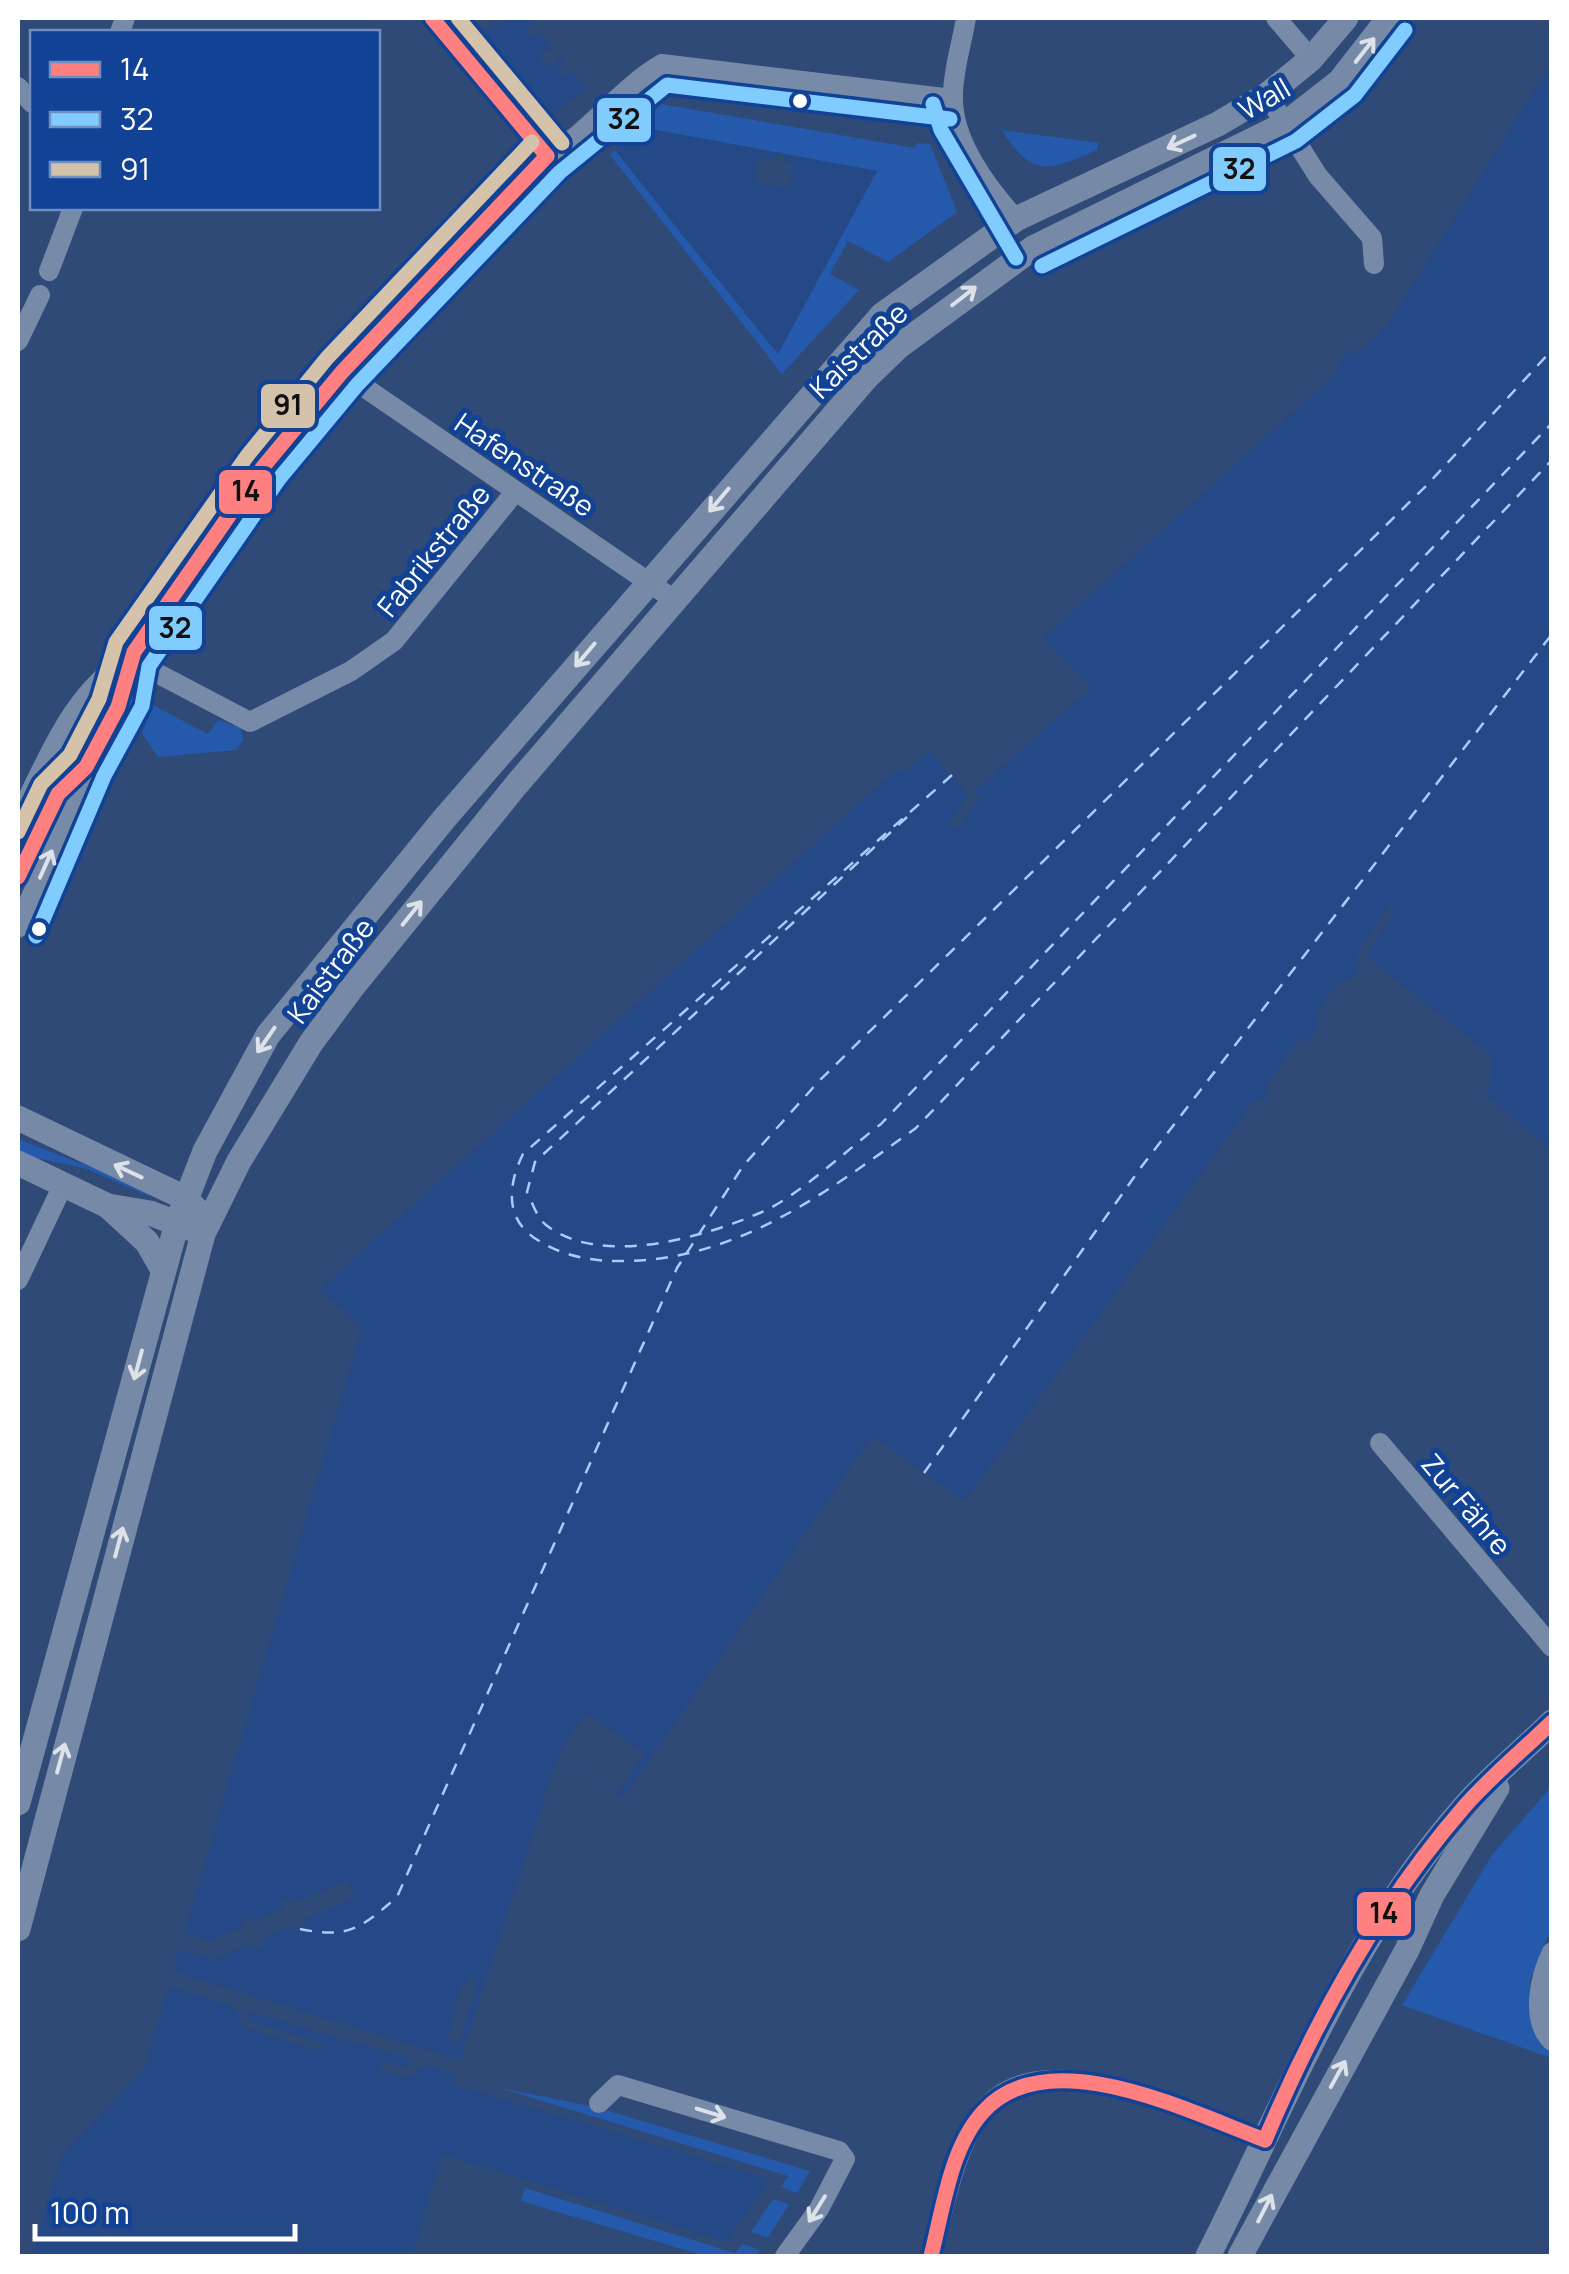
<svg xmlns="http://www.w3.org/2000/svg" width="1569" height="2274" font-family="Manrope,sans-serif">
<style>
.green{fill:#2459ac}
.water{fill:#254986}
.pier{fill:#2f4a77}
.lines{fill:none;stroke-linecap:round;stroke-linejoin:round}
.ferry{stroke:#abcbfa;stroke-width:2.5;stroke-dasharray:12 10;stroke-linecap:butt}
.minor{stroke:#778ba9;stroke-width:20}
.major{stroke:#768aa7;stroke-width:25}
.bus-1-casing{stroke:#114295;stroke-width:22}
.bus-2-casing{stroke:#114295;stroke-width:22}
.bus-3-casing{stroke:#114295;stroke-width:22}
.bus-1{stroke:#ff8080;stroke-width:15}
.bus-2{stroke:#80ccff;stroke-width:15}
.bus-3{stroke:#d4c2ab;stroke-width:15}
.oneway{stroke:#dde2e9}
.oneway2{stroke:#dde2ea}
.bus-dot{fill:#fff;stroke:#114295;stroke-width:4}
.labels{text-anchor:middle;dominant-baseline:central;stroke-width:10;stroke-linejoin:round;paint-order:stroke}
.street-label{font-size:28px;fill:#fff;stroke:#114295}
.line-badge{stroke:#114295;stroke-width:4}
.pale-badge-label{font-size:28px;text-anchor:middle;font-weight:bold;fill:#111}
</style>
<rect width="100%" height="100%" fill="#2f4a77"/>
<g class="green">
<polygon points="661,104 915,148 917,143 930,144 957,212 888,262 848,241 830,274 859,290 782,374 610,155 615,150 777,353 877,171 639,127"/>
<path d="M1002,130L1099,143L1097,150C1048,171 1033,179 1002,130Z"/>
<polygon points="104,692 111,696 67,769 59,764"/>
<polygon points="153,705 208,734 218,720 241,728 243,740 236,750 158,757 142,733"/>
<polygon points="18,1139 150,1190 148,1196 87,1169 18,1154"/>
<polygon points="1551,1787 1551,1930 1530,1980 1533,2026 1551,2049 1551,2058 1402,2005 1492,1855"/>
<polygon points="500,2088 595,2107 810,2171 797,2193 781,2187 788,2176"/>
<polygon points="525,2188 735,2253 743,2244 760,2250 756,2256 705,2256 521,2201"/>
<polygon points="773,2199 789,2204 768,2238 751,2232"/>
</g>
<g class="water">
<polygon points="509,18 527,18 534,25 525,27 526,38 540,33 553,49 543,51 540,65 555,65 560,57 564,62 558,74 568,76 571,70 586,88 547,121 477,37 496,21 499,25"/>
<polygon points="1551,63 1551,1150 1486,1095 1492,1070 1489,1053 1365,956 1396,909 1390,905 1357,955 1359,969 1352,978 1338,983 1318,1011 1317,1028 1311,1038 1296,1043 1266,1086 1269,1098 1253,1102 965,1501 872,1436 624,1797 559,1753 452,2084 770,2179 727,2242 442,2154 412,2256 32,2256 62,2155 144,2070 362,1328 320,1289 896,770 903,773 929,751 968,794 949,825 957,829 979,798 973,793 1092,687 1043,638 1331,378 1348,350 1357,354 1387,326"/>
<polygon points="639,127 877,171 778,354 615,150"/>
</g>
<g class="pier">
<polygon points="777,152 784,154 784,161 793,163 789,188 754,182 759,157 775,160"/>
<polygon points="586,1713 645,1753 618,1792 559,1753"/>
<polygon points="348,1880 355,1897 303,1920 306,1927 295,1932 291,1926 262,1939 264,1946 255,1950 251,1943 215,1960 179,1949 184,1933 211,1941 244,1926 241,1919 250,1915 254,1922 284,1908 281,1901 292,1896 295,1903"/>
<polygon points="172,1971 460,2060 456,2075 425,2065 409,2078 380,2069 382,2061 404,2068 413,2062 407,2058 247,2011 251,2021 322,2043 319,2051 245,2028 235,2007 167,1986"/>
<polygon points="472,1974 475,1990 460,2042 447,2039 461,1987"/>
</g>
<g class="lines">
<g class="ferry">
<path d="M952,775L523,1154C509,1182 504,1216 533,1237C562,1257 593,1262 628,1261C741,1258 828,1191 916,1128L1552,460"/>
<path d="M907,817L535,1162L527,1192C532,1202 537,1218 546,1225C601,1268 704,1237 762,1212C797,1197 848,1149 881,1124L1552,423"/>
<polyline points="924,1473 1142,1166 1552,634"/>
<path d="M300,1929C349,1939 361,1928 397,1897L677,1268L743,1166L819,1081L1426,486L1552,350"/>
</g>
<g class="minor">
<polyline points="432,18 547,156"/>
<path d="M966,18C962,43 953,70 953,95C951,140 988,189 1016,219"/>
<polyline points="1276,18 1311,59"/>
<polyline points="120,32 125,18"/>
<polyline points="18,87 32,103"/>
<polyline points="1267,95 1318,176 1372,238 1374,264"/>
<polyline points="49,271 73,208"/>
<polyline points="18,341 40,295"/>
<polyline points="342,372 676,601"/>
<polyline points="130,659 250,722 351,671 394,641 515,492"/>
<path d="M18,818C45,765 74,687 130,659"/>
<path d="M18,928L86,767L123,698L130,659L172,594L263,467L342,372L547,156C591,132 619,89 662,64L952,99"/>
<polyline points="18,1280 63,1185"/>
<polyline points="1380,1443 1552,1647"/>
<path d="M1552,1952C1540,1976 1530,2020 1552,2041"/>
<polyline points="599,2103 618,2085 839,2151 845,2159 819,2209 785,2256"/>
<path d="M931,2256C944,2211 953,2149 983,2111C1042,2036 1194,2116 1265,2140"/>
</g>
<g class="major">
<polyline points="18,1118 185,1198 197,1210"/>
<polyline points="18,1163 108,1206 150,1213 189,1228"/>
<polyline points="108,1206 147,1242 163,1270"/>
<polyline points="18,1803 177,1223 205,1151 268,1035 444,819 882,315 1016,219 1218,124 1267,95 1311,59 1346,18"/>
<polyline points="18,1929 203,1234 239,1161 311,1043 351,989 517,784 866,378 898,347 1033,248 1285,124 1340,81 1389,18"/>
<path d="M1208,2256C1285,2104 1349,1937 1464,1807C1490,1777 1523,1751 1552,1722"/>
<polyline points="1240,2256 1407,1950 1432,1895 1497,1788"/>
</g>
<defs>
<g id="bus-1">
<polyline points="432,18 547,156"/>
<polyline points="18,877 58,794 86,767 118,707 134,652 263,467 342,372 547,156"/>
<path d="M1265,2140C1315,2021 1379,1905 1464,1807C1490,1777 1522,1751 1552,1722"/>
<path d="M931,2256C943,2210 950,2148 983,2112C1048,2039 1191,2113 1265,2140"/>
</g>
<g id="bus-2">
<polyline points="933,104 941,130 1016,258"/>
<polyline points="1042,266 1296,141 1355,95 1405,30"/>
<polyline points="36,936 104,776 142,706 149,666 279,479 357,385 560,172 667,85 950,119"/>
</g>
<g id="bus-3">
<polyline points="458,18 562,143"/>
<polyline points="18,832 41,784 70,755 99,699 116,642 247,456 327,358 532,142"/>
</g>
</defs>
<use href="#bus-1" class="bus-1-casing"/>
<use href="#bus-2" class="bus-2-casing"/>
<use href="#bus-3" class="bus-3-casing"/>
<use href="#bus-1" class="bus-1"/>
<use href="#bus-2" class="bus-2"/>
<use href="#bus-3" class="bus-3"/>
</g>
<defs><path id="oneway-shaft" d="M-6 0H5M1.5-3L5.5 0L1.5 3" fill="none" stroke-width="1.6" stroke-linecap="round" stroke-linejoin="round" transform="scale(2.5)"/></defs>
<g class="oneway">
<use href="#oneway-shaft" transform="translate(1365 50) rotate(-52)"/>
<use href="#oneway-shaft" transform="translate(1181 142) rotate(155)"/>
<use href="#oneway-shaft" transform="translate(964 296) rotate(-38)"/>
<use href="#oneway-shaft" transform="translate(719 500) rotate(130)"/>
<use href="#oneway-shaft" transform="translate(585 655) rotate(130)"/>
<use href="#oneway-shaft" transform="translate(412 913) rotate(-51)"/>
<use href="#oneway-shaft" transform="translate(266 1040) rotate(125)"/>
<use href="#oneway-shaft" transform="translate(128 1171) rotate(-155)"/>
<use href="#oneway-shaft" transform="translate(138 1365) rotate(105)"/>
<use href="#oneway-shaft" transform="translate(119 1542) rotate(-75)"/>
<use href="#oneway-shaft" transform="translate(61 1758) rotate(-75)"/>
<use href="#oneway-shaft" transform="translate(1338 2074) rotate(-61)"/>
<use href="#oneway-shaft" transform="translate(1265 2208) rotate(-63)"/>
</g>
<g class="oneway2">
<use href="#oneway-shaft" transform="translate(46 864) rotate(-66)"/>
<use href="#oneway-shaft" transform="translate(711 2113) rotate(17)"/>
<use href="#oneway-shaft" transform="translate(817 2209) rotate(122)"/>
</g>
<g class="bus-dot">
<circle cx="800" cy="101" r="9"/>
<circle cx="39" cy="929" r="9"/>
</g>
<g class="labels">
<g class="street-label">
<text transform="translate(1264 98) rotate(-30)">Wall</text>
<text transform="translate(858 350) rotate(-44)">Kaistraße</text>
<text transform="translate(525 464) rotate(34)">Hafenstraße</text>
<text transform="translate(433 550) rotate(-51)">Fabrikstraße</text>
<text transform="translate(330 970) rotate(-53)">Kaistraße</text>
<text transform="translate(1467 1504) rotate(50)">Zur Fähre</text>
</g>
</g>
<g class="line-badge">
<rect x="595" y="96" width="58" height="48" rx="10" fill="#80ccff"/>
<rect x="1211" y="145" width="57" height="48" rx="10" fill="#80ccff"/>
<rect x="259" y="382" width="58" height="48" rx="10" fill="#d4c2ab"/>
<rect x="217" y="468" width="57" height="48" rx="10" fill="#ff8080"/>
<rect x="147" y="604" width="57" height="48" rx="10" fill="#80ccff"/>
<rect x="1355" y="1890" width="58" height="48" rx="10" fill="#ff8080"/>
</g>
<g class="pale-badge-label">
<text x="624" y="129">32</text>
<text x="1239" y="179">32</text>
<text x="288" y="415">91</text>
<text x="246" y="501">14</text>
<text x="175" y="638">32</text>
<text x="1384" y="1923">14</text>
</g>
<rect width="1569" height="2274" fill="none" stroke="#ffffff" stroke-width="40"/>
<rect x="30" y="30" width="350" height="180" fill="#114295" stroke="#708ebf" stroke-width="2.5"/>
<rect x="50" y="62" width="50" height="15" fill="#ff8080" stroke="#708ebf" stroke-width="2.5"/>
<text x="120" y="80" font-size="30" fill="#ffffff">14</text>
<rect x="50" y="112" width="50" height="15" fill="#80ccff" stroke="#708ebf" stroke-width="2.5"/>
<text x="120" y="130" font-size="30" fill="#ffffff">32</text>
<rect x="50" y="162" width="50" height="15" fill="#d4c2ab" stroke="#708ebf" stroke-width="2.5"/>
<text x="120" y="180" font-size="30" fill="#ffffff">91</text>
<path d="M35 2224v15h260v-15" fill="none" stroke="#ffffff" stroke-width="5"/>
<text x="50" y="2224" font-size="30" fill="#ffffff" stroke="#114295" stroke-width="8" paint-order="stroke">100 m</text>
</svg>
